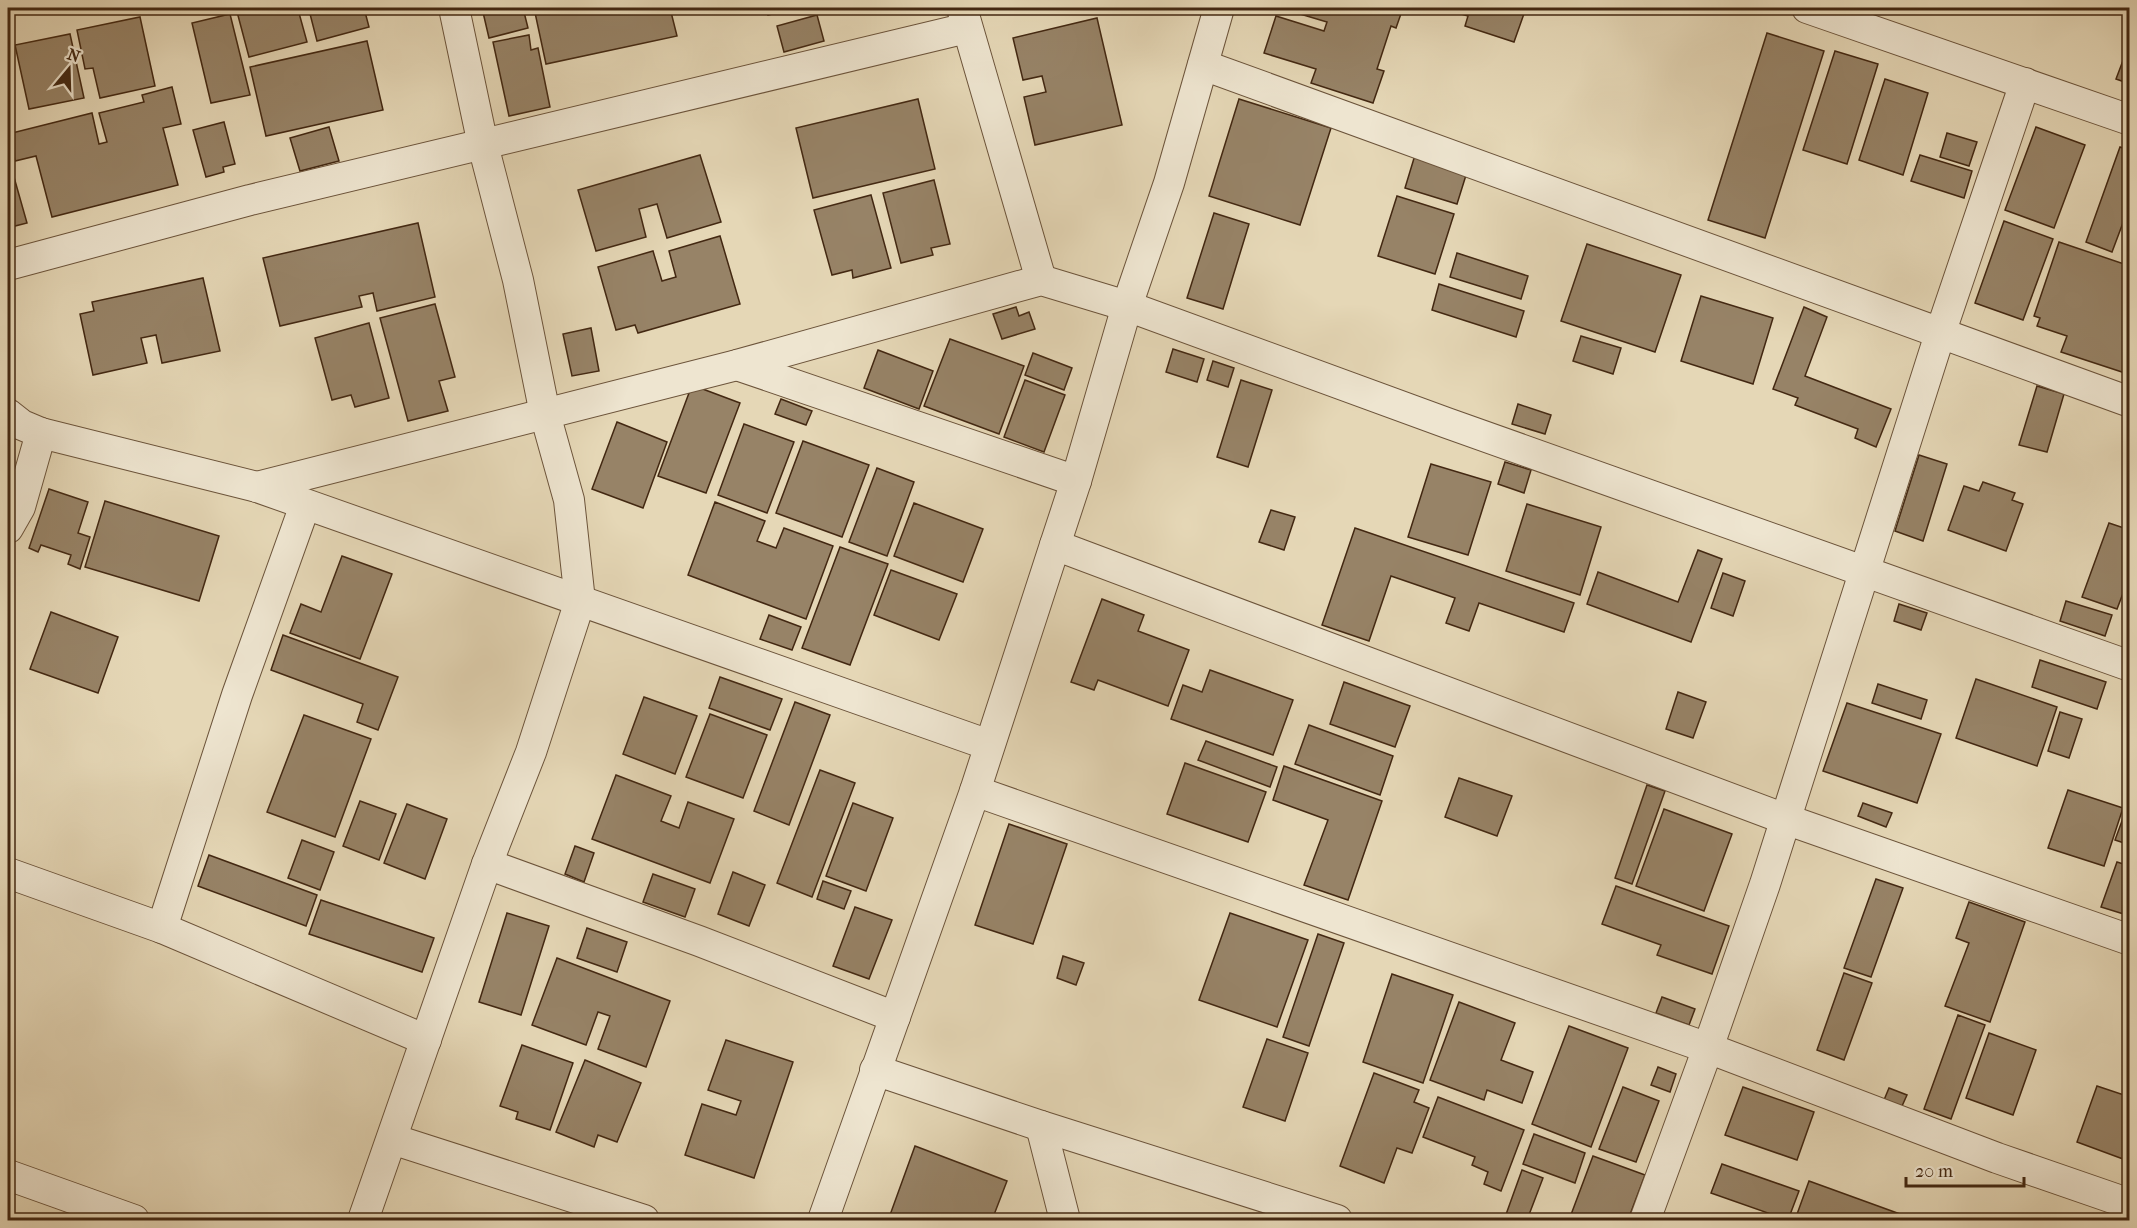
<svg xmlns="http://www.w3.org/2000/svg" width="2137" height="1228" font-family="'IM FELL French Canon',serif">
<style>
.building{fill:#978367;stroke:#432812;stroke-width:1.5}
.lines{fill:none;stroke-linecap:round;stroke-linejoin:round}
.street-casing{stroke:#6c543b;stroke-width:32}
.street{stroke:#eee5d0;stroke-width:30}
</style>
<rect width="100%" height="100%" fill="#e5d7b6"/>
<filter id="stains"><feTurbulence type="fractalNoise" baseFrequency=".00333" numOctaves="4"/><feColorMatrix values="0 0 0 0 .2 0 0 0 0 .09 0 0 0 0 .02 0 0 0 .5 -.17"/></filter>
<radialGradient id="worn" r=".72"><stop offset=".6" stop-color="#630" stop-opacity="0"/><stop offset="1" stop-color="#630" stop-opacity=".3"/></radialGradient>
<g class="building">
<polygon points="236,8 364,8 369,27 317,41 309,10 299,13 307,42 249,57"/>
<polygon points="482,8 523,8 528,28 489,38"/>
<polygon points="534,8 670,8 677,36 546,64"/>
<polygon points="766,8 796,8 768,15"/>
<polygon points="1280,8 1403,8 1396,28 1391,26 1377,69 1384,71 1373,103 1311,83 1316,69 1264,53 1276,16 1324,31 1327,22"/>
<polygon points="1441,8 1526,8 1514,42 1465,26 1468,16"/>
<polygon points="230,14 250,95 211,103 192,23"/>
<polygon points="817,15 824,41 784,52 777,26"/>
<polygon points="140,17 155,86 100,98 93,68 85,69 77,30"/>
<polygon points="1097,18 1122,125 1035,145 1024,97 1046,92 1042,76 1023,80 1013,38"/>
<polygon points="1767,33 1824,51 1765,238 1708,220"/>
<polygon points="70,34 84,98 29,109 15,45"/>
<polygon points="529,35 531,50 538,48 550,107 509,116 493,42"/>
<polygon points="367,41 383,110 266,136 250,67"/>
<polygon points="2130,42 2130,84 2116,79"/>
<polygon points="1835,51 1878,64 1847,164 1803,150"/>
<polygon points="1885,79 1928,93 1903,175 1859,160"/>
<polygon points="172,87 181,124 163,128 178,185 52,217 36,156 15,161 8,134 92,113 99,144 107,142 99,113 144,102 142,95"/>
<polygon points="918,99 935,169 813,198 796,128"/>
<polygon points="1239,99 1331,128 1300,225 1209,196"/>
<polygon points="224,122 235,164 223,167 224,172 206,177 193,130"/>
<polygon points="329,127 339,161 300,171 290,138"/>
<polygon points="2036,127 2085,145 2054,228 2005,210"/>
<polygon points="1947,133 1977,142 1969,166 1940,157"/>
<polygon points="2120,147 2130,150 2130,204 2112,252 2086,242"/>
<polygon points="700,155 721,222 667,238 657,204 639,209 646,237 596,251 578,190"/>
<polygon points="1415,155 1467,172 1457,204 1405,188"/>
<polygon points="1920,155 1972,171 1964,198 1911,181"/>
<polygon points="10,163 27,223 11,227 8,217 8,164"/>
<polygon points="934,180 950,244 931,248 933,255 901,263 883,193"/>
<polygon points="871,195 891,268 853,278 852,270 832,275 814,210"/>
<polygon points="1397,196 1454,214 1435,274 1378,256"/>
<polygon points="1214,213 1249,224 1223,309 1187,298"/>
<polygon points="2004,221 2053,239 2023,320 1975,303"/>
<polygon points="418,223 435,297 377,311 373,293 359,296 362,307 280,326 263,258"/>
<polygon points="720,236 740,304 638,333 635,325 616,330 598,267 653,251 662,281 676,277 669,251"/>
<polygon points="2059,242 2130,266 2130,360 2125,373 2061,352 2067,336 2037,326 2040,318 2034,316"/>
<polygon points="1587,244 1681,275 1655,352 1561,321"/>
<polygon points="1457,253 1528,276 1521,299 1450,277"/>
<polygon points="203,278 220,351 162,363 156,335 141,338 147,363 93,375 80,314 94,311 92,302"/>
<polygon points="1439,284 1524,311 1516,337 1432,310"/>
<polygon points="1701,296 1773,318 1753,384 1681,361"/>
<polygon points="435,304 455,377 439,381 448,411 408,421 380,318"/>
<polygon points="1016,307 1019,316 1029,312 1035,329 1002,339 993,314"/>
<polygon points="1804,307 1827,317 1805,376 1891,409 1876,447 1855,438 1858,429 1795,405 1798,398 1773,389"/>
<polygon points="369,323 389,398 355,407 351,395 332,400 315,338"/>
<polygon points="591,328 599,371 572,376 563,334"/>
<polygon points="1581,336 1621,348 1613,374 1573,361"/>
<polygon points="950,339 1024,366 999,434 924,406"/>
<polygon points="1173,349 1204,359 1197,382 1166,372"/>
<polygon points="878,350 933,371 919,409 864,388"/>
<polygon points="1033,353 1072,368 1064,390 1025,375"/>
<polygon points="1213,361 1234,368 1228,387 1207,380"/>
<polygon points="1025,380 1065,395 1044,452 1004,437"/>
<polygon points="1241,380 1272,390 1248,467 1217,457"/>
<polygon points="692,385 740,403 706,493 658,476"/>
<polygon points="2037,386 2064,394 2047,452 2019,445"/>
<polygon points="781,399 812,411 806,425 775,414"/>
<polygon points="1518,404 1551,415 1545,434 1512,424"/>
<polygon points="617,422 667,442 643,508 592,489"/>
<polygon points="744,424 794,442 767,513 718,495"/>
<polygon points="803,441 869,465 842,537 776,513"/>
<polygon points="1919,455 1947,464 1923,541 1895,531"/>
<polygon points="1505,462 1531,470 1524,493 1498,484"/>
<polygon points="1431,464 1491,482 1468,555 1408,537"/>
<polygon points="877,468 914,482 887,556 849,542"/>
<polygon points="1983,482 2015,493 2012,500 2023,504 2006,551 1948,530 1964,486 1979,491"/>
<polygon points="49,489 88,502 78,533 90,537 80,569 68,564 71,555 41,545 38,552 29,548"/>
<polygon points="105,501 219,536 199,601 85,567"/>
<polygon points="715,502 765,521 757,541 776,548 784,528 833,546 806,619 688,575"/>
<polygon points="914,503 983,529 963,582 894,556"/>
<polygon points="1527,504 1601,527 1580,595 1506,571"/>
<polygon points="1271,510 1295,517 1284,550 1259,542"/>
<polygon points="2109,523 2130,530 2130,575 2117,609 2082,597"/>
<polygon points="1355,528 1574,603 1564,632 1479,603 1469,631 1446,623 1455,598 1391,576 1369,641 1322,625"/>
<polygon points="840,547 888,564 850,665 802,648"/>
<polygon points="1698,550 1722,559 1691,642 1587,604 1598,572 1678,602"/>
<polygon points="342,556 392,574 360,659 290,633 301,604 321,612"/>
<polygon points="891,570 957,594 939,640 874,615"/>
<polygon points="1723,573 1745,581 1733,616 1711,608"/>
<polygon points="1102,599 1144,615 1138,631 1189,650 1168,706 1098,680 1094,690 1071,682"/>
<polygon points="2066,601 2112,615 2105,636 2060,621"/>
<polygon points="1899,604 1927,613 1921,630 1894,621"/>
<polygon points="51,612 118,637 98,693 30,669"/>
<polygon points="769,615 801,627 792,650 760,639"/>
<polygon points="283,635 398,677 378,730 357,722 363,704 271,670"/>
<polygon points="2040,660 2106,682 2097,709 2032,687"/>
<polygon points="1210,670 1293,700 1273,755 1171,719 1183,685 1202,692"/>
<polygon points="720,677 782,699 770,730 709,708"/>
<polygon points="1976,679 2057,707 2037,766 1956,738"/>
<polygon points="1344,682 1410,706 1395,747 1330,724"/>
<polygon points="1878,684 1927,700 1921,719 1872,703"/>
<polygon points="1678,692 1706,702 1693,738 1666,729"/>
<polygon points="644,697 697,716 675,774 623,754"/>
<polygon points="795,702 830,715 789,825 754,811"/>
<polygon points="1847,703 1941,734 1917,803 1823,771"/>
<polygon points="2060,712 2082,719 2069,758 2048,751"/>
<polygon points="710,714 767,735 743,798 686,777"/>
<polygon points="304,715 371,739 335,837 267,812"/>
<polygon points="1309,725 1393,756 1380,795 1295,764"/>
<polygon points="1206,741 1277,767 1270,787 1198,760"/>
<polygon points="1185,763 1266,792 1248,842 1167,814"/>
<polygon points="1284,766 1382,801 1348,900 1304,885 1328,820 1273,800"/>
<polygon points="820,770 855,783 812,897 777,883"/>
<polygon points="616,775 671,796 661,821 679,828 688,802 734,819 710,883 592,839"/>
<polygon points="1459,778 1512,796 1497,836 1445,817"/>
<polygon points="1647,785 1665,791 1632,884 1615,878"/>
<polygon points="2068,790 2123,808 2104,866 2048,848"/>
<polygon points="360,801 396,814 379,860 343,846"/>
<polygon points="853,803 893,818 866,891 826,876"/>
<polygon points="1863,803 1892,813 1886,827 1858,816"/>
<polygon points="407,804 447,819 425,879 384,863"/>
<polygon points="1664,809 1732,834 1704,911 1636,886"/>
<polygon points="2126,810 2130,812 2130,845 2115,840"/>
<polygon points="1009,824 1067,844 1033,944 975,925"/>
<polygon points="302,840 334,852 320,890 288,878"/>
<polygon points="575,846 594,853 584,882 565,874"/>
<polygon points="209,855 317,895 306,926 198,886"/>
<polygon points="2117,862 2130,866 2130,916 2101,907"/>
<polygon points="733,872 765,885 749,926 718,914"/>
<polygon points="653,874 695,889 685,917 643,902"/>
<polygon points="1876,879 1903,888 1871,977 1844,968"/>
<polygon points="823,881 851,891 844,909 817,899"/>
<polygon points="1616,886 1729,926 1712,974 1657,955 1661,945 1602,924"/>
<polygon points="321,900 434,938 422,972 309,934"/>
<polygon points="1969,902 2025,922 1990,1022 1945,1006 1969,943 1956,938"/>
<polygon points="855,907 892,920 869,979 833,966"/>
<polygon points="507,913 549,926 521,1015 479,1002"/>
<polygon points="1230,913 1308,940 1277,1027 1199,1000"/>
<polygon points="587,928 627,942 617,972 577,958"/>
<polygon points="1318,934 1344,943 1309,1046 1283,1037"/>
<polygon points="1063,956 1084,963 1076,985 1057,978"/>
<polygon points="557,958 670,1001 646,1067 598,1049 610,1016 598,1012 586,1045 532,1025"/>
<polygon points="1844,973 1872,983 1844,1060 1817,1050"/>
<polygon points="1392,974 1453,995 1423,1083 1363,1062"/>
<polygon points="1662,997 1695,1009 1689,1025 1656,1013"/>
<polygon points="1459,1002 1515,1023 1501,1060 1533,1072 1522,1103 1487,1090 1484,1100 1430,1080"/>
<polygon points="1958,1015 1985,1025 1951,1119 1924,1109"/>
<polygon points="1569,1026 1628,1048 1591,1147 1532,1124"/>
<polygon points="1989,1033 2036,1050 2013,1115 1966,1098"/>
<polygon points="1267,1039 1308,1053 1285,1121 1243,1107"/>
<polygon points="726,1040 793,1062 754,1178 685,1155 702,1104 736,1115 741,1101 708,1090"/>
<polygon points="522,1045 573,1063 550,1130 516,1119 518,1112 500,1106"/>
<polygon points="585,1060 641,1083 617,1142 598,1135 594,1147 556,1132"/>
<polygon points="1658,1067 1676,1074 1670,1092 1651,1085"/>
<polygon points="1374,1073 1419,1090 1414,1102 1429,1108 1412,1153 1397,1148 1384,1183 1340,1166"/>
<polygon points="2097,1086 2130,1097 2130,1140 2123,1159 2077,1142"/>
<polygon points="1623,1087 1659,1101 1636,1162 1599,1149"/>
<polygon points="1743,1087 1814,1112 1797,1160 1725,1135"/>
<polygon points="1889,1088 1907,1095 1902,1106 1884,1100"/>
<polygon points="1438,1097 1524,1130 1501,1191 1484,1184 1488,1172 1472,1165 1475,1157 1423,1137"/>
<polygon points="1534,1134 1585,1153 1575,1183 1523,1164"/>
<polygon points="915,1146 1007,1181 992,1220 903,1220 890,1215"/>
<polygon points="1593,1156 1645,1175 1628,1220 1569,1220"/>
<polygon points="1722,1164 1799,1191 1788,1220 1711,1193"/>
<polygon points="1522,1170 1543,1178 1527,1220 1504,1220"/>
<polygon points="1809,1181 1911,1218 1910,1220 1806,1220 1796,1217"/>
</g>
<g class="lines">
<defs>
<g id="street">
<polyline points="962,8 1041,280"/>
<polyline points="1807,8 2130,120"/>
<polyline points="1203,65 2130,402"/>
<polyline points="8,265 250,200 967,28"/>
<polyline points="737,365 1076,481"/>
<polyline points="8,414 22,425 41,433 257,487 989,745"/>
<polyline points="257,487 737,365 1041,280 1127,306 1447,423 2130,666"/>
<polyline points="8,528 20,507 41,433"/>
<polyline points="1055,545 1785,819 2130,940"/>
<polyline points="975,791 1708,1048 1997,1158 2130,1204"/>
<polyline points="487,864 699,941 895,1017"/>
<polyline points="8,873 162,928 426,1040"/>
<polyline points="162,928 237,695 305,505"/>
<polyline points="875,1070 1041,1126 1337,1220"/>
<polyline points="1041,1126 1065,1220"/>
<polyline points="392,1139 644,1220"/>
<polyline points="8,1175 134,1220"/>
<polyline points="363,1220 487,864 531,752 580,601 569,500 545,414 518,280 483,145 454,8"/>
<polyline points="823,1220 975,791 1055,545 1076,481 1127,306 1169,183 1219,8"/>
<polyline points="1645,1220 1708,1048 1765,884 1940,334 2025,83"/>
</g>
</defs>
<use href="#street" class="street-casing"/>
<use href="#street" class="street"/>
</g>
<rect width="2137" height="1228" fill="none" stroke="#e5d7b6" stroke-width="30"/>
<rect x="9" y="9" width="2119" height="1210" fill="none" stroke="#432812" stroke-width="3"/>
<rect x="15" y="15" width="2107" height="1198" fill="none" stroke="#432812" stroke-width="1.5"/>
<g transform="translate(69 69) rotate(19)" stroke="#eee5d0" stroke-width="4.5" paint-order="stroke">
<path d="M0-4.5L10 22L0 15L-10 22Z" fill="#432812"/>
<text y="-9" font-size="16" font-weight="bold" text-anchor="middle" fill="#432812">N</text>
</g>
<path d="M1906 1177v9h118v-9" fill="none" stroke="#432812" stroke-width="3"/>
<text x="1915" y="1177" font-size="18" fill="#432812" stroke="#eee5d0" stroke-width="4.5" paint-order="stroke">20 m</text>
<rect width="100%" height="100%" filter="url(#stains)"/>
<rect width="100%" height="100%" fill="url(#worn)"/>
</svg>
